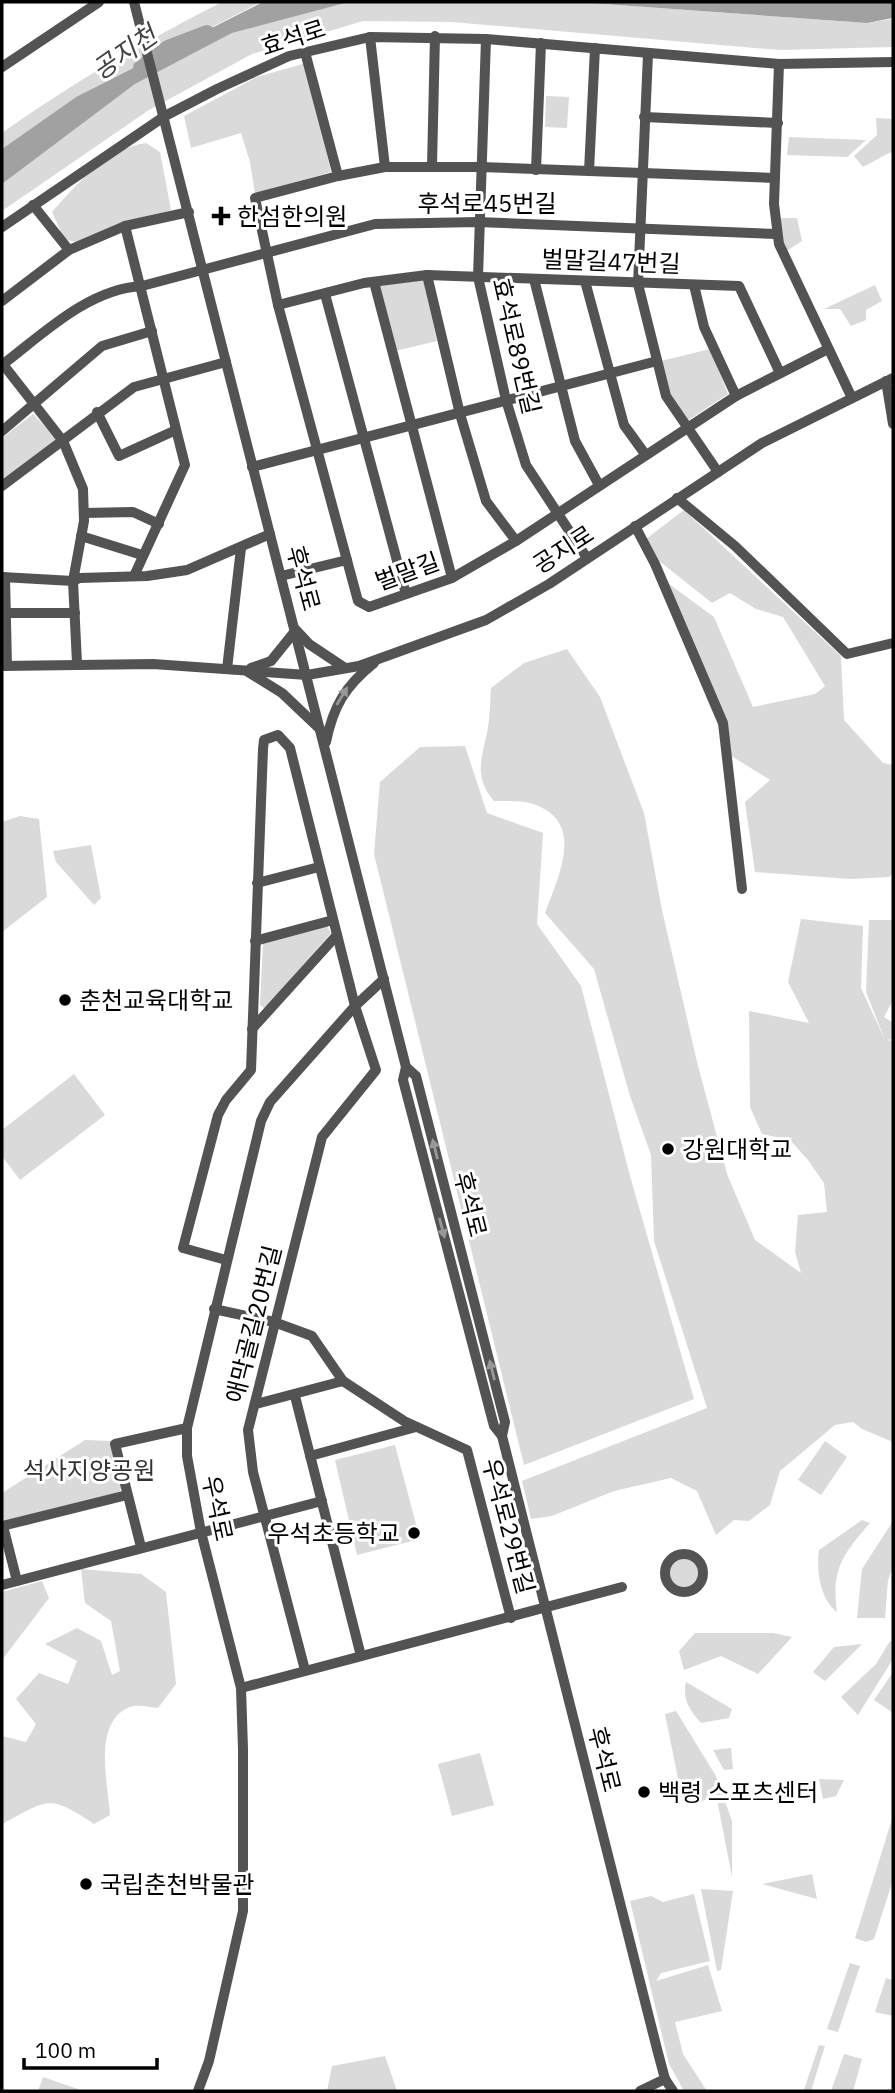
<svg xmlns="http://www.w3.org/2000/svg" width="895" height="2093" font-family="'IBM Plex Sans','Noto Sans KR',sans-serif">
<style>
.green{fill:#dadada}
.water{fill:#a1a1a1}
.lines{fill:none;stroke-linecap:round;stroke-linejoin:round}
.river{stroke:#a1a1a1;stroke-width:16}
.minor{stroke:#535353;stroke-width:10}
.oneway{fill:#989898}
.poi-dot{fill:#000;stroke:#fff;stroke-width:2.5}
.labels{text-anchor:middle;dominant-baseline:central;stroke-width:6;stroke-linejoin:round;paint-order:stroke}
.street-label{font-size:24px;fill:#000;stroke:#fff}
.poi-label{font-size:24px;fill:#000;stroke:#fff;text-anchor:start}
.park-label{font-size:24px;fill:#313131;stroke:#fff}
.water-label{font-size:26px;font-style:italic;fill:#424242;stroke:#fff}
</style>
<rect width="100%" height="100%" fill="#fff"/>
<g class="green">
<path d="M222,2H261L76,97L2,149V133C72,83 145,41 222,2Z"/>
<polygon points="349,2 576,2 867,23 893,19 893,47 780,50 452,22 363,21 252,54 149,110 2,211 2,184 135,84 232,33"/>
<polygon points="306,63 331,172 255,194 250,162 241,133 191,148 184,116 257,77"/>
<polygon points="546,96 569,97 567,128 545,127"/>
<polygon points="876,118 893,119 893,151 863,167 854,156 877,135"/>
<polygon points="789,137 866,140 847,157 787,155"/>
<path d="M146,143L160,152L171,210L75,242L64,239L52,212C76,185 108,148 146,143Z"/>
<polygon points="772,218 797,218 802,241 783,253 772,238"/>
<polygon points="423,279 437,341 395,351 379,286"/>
<polygon points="875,285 882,301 866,310 866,320 851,326 840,309 824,309"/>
<polygon points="710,349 728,394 684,423 664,388 661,361"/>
<polygon points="33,414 57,439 2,480 2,438"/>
<polygon points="684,510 841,656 844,720 883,763 893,765 893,874 889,877 850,879 755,872 745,802 770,780 725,752 718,725 654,573 714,617 753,707 815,694 825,686 783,617 756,609 730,593 712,603 649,553 642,542"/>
<path d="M567,649L600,697L644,813L662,910L697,1062L727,1174L755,1240L801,1273L795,1252L798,1215L827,1212L824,1183L808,1160L790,1140L762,1134L750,1107L749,1011L809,1023L788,982L801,919L863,926L861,988L885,1040L866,992L869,920H893V1000L884,1017L893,1023V1039L887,1040L893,1041V1442L862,1429L853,1422L835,1425L780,1471L770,1505L749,1521L734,1520L716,1535L697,1491L671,1478L614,1491L552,1516L531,1519L522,1481L707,1408L654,1241L651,1155L630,1096L594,969L545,913C559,875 586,822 533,804C522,800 506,801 494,801C474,778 481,760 487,733C490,719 490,703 491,688L524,663Z"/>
<polygon points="465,746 487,813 543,833 537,924 581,986 630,1176 694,1399 524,1465 374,854 380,782 420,747"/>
<polygon points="20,816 39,819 47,897 2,932 2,822"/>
<polygon points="91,845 101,898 94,905 56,862 53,851"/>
<polygon points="326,924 331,933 265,1009 260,1005 263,942"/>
<polygon points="74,1074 105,1115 20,1180 2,1156 2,1130"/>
<polygon points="85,1440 112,1441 122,1487 119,1492 2,1521 2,1493"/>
<polygon points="825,1441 847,1457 821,1495 798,1480"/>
<polygon points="395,1445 420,1539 357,1555 335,1460"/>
<path d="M862,1520L870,1523C843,1554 831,1569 837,1612C820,1599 816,1570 819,1550Z"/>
<polygon points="893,1521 893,1567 888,1580 885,1618 857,1618 862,1569"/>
<circle cx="683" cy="1573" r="16"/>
<path d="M81,1569L141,1574L166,1592L176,1684L158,1708C150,1707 138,1704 130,1707C92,1722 108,1782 110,1815L94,1824C48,1793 48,1800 2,1824V1736L26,1742L36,1724L16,1699L39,1673L68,1684L77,1661L45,1644L77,1628L101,1641L112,1675L120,1671L111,1621L85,1603Z"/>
<polygon points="42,1581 49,1598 2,1660 2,1592"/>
<polygon points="695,1633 773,1633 792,1637 758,1674 721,1656 684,1670 679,1651"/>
<polygon points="890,1641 893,1641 893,1659 858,1715 841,1697 876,1664"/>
<polygon points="862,1644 825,1681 813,1672 834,1647"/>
<polygon points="893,1672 893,1713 874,1700"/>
<path d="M686,1682L732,1709L729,1718L701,1723C690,1711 682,1699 686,1682Z"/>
<polygon points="676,1711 716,1776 732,1821 732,1877 716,1794 701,1802 683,1803 665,1714"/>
<polygon points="731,1748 733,1769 724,1770 713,1750"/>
<polygon points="480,1753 494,1805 452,1816 438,1764"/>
<polygon points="819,1779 844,1780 836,1796 823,1799"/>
<polygon points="893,1816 893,1880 874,1939 866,1942 855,1938"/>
<polygon points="812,1874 817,1899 762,1884"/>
<polygon points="701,1889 733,1891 721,1970 717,1971"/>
<polygon points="694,1894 710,1961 661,1973 656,1981 708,1965 722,2011 675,2022 683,2054 707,2091 684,2091 669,2064 630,1901 651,1896 663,1902"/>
<polygon points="850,1963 860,1966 838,2032 827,2029"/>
<polygon points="886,1978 893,1980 893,2016 875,2012"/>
<polygon points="819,2045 825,2046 811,2091 804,2090"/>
<polygon points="844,2054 862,2059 853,2091 831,2091"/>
<polygon points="385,2056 397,2091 327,2091 332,2066"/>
<polygon points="43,2077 84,2091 38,2091"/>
</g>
<g class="water">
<polygon points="263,2 349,2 232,33 135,84 2,184 2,149 76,97"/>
<polygon points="576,2 893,2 893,18 867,23"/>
</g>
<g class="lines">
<polyline class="river" points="141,68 168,48 207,33"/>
<g class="minor">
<polyline points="134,2 406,1067 403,1080 494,1426 502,1436 657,2049 665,2079 673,2091"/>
<polyline points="370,37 385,167"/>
<polyline points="486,39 478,277 506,400 526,465 587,558"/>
<polyline points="305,52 338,176"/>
<polyline points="648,54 638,284 666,396 718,472"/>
<polyline points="779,64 774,204 779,244 852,398"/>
<polyline points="2,67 99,2"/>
<polyline points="644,117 778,123"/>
<polyline points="432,166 435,36"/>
<polyline points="536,170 541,43"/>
<polyline points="589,171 595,48"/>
<polyline points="775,178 480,167 385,167 338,176 255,198 278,305 358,601 369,607 452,578 516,541 736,396 826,350"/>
<polyline points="33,205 69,250"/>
<polyline points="125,226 185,465 134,576"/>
<polyline points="2,227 165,116 217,89 289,56 370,37 486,39 779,64 893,62"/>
<polyline points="427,275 460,414 486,501 516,541"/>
<polyline points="534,279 575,441 599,485"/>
<polyline points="585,281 624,425 645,454"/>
<polyline points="374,282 452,578"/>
<polyline points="694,285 704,327 736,396"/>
<polyline points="325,294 406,594"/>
<polyline points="2,301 69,250 125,226 189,212"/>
<polyline points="278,305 364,283 427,275 739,286 780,373"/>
<polyline points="2,363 63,441 83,489 84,521 73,581 77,663"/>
<path d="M2,365C43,334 88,289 142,286L375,224L478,222L777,234"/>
<polyline points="886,381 893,424"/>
<polyline points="97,412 119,456 176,430"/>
<polyline points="2,431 102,346 152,331"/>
<polyline points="252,467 657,361"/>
<polyline points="2,486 134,387 226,362"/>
<polyline points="677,498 735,546 847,654 893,643"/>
<polyline points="84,513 133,512 159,524"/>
<polyline points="635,526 655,564 723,723 742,889"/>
<polyline points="81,536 142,555"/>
<polyline points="281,576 347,560"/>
<polyline points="2,577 73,581 80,578 147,576 187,570 270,534"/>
<polyline points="5,577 7,666"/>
<polyline points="2,613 75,613"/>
<polyline points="2,666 153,664 307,675 359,666 486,620 549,584 762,443 893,378"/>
<polyline points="251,668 271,661 296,630 309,644 345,668"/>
<polyline points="227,669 241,548"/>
<polyline points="248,672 282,693 320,729"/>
<path d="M326,742C333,707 345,686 374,663"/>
<polyline points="257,883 319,867"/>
<polyline points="255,941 333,920"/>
<polyline points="252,1029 337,935"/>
<polyline points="406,1067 416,1076 505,1422 502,1436"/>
<polyline points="226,1260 183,1248 218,1115 226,1100 251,1070 263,749 264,740 278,735 290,748 355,1006 376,1070 322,1137 248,1430 253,1472 305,1670"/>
<polyline points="214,1309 274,1322 312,1336 343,1381 404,1421 467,1450 511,1618"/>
<polyline points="295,1396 361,1656"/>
<polyline points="256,1404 343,1381"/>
<polyline points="310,1456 416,1427"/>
<polyline points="2,1526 127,1495"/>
<polyline points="3,1526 17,1581"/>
<polyline points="141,1547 115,1444 187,1428"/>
<circle cx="684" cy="1573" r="19"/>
<polyline points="2,1585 322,1501"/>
<polyline points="241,1688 622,1587"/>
<polyline points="198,2091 209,2061 243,1911 243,1749 241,1688 201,1532 187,1456 187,1428 261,1121 270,1102 355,1006 384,979"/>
<polyline points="640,2091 665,2079"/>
</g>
</g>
<defs><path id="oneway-solid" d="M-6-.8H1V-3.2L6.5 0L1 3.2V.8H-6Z" transform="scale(1.75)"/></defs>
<g class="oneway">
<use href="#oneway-solid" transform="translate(342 696) rotate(-59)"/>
<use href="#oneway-solid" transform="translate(435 1149) rotate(-104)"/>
<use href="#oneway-solid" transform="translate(442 1228) rotate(75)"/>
<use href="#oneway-solid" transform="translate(492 1370) rotate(-104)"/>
</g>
<g class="poi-dot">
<path d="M217.5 205.5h7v7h7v7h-7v7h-7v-7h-7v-7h7z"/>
<circle cx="65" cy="1000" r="7"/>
<circle cx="668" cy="1149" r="7"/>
<circle cx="414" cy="1533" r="7"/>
<circle cx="644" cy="1792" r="7"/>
<circle cx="86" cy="1884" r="7"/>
</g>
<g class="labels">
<g class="street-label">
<text transform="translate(293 37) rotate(-18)">효석로</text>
<text x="487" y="203">후석로45번길</text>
<text transform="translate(611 261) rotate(2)">벌말길47번길</text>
<text transform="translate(517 346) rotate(77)">효석로89번길</text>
<text transform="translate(563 549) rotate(-33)">공지로</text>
<text transform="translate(407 571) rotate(-20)">벌말길</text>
<text transform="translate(304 578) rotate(75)">후석로</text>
<text transform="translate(471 1204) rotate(76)">후석로</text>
<text transform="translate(253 1324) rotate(-76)">애막골길20번길</text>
<text transform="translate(218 1508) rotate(78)">우석로</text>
<text transform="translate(509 1526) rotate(75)">우석로29번길</text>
<text transform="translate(605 1759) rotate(76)">후석로</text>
</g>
<g class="poi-label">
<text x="237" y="216">한섬한의원</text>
<text x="79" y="1000">춘천교육대학교</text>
<text x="682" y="1149">강원대학교</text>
<text x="400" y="1533" text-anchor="end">우석초등학교</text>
<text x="658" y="1792">백령 스포츠센터</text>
<text x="100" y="1884">국립춘천박물관</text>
</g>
<g class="park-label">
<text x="89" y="1470">석사지양공원</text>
</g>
<g class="water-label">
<text transform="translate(124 52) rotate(-35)">공지천</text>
</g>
</g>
<rect width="895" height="2093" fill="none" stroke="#000000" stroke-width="7"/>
<path d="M24 2058v10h133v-10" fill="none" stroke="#000000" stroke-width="3.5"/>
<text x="35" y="2058" font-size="21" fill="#000000" stroke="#ffffff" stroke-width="5" paint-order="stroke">100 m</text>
</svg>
